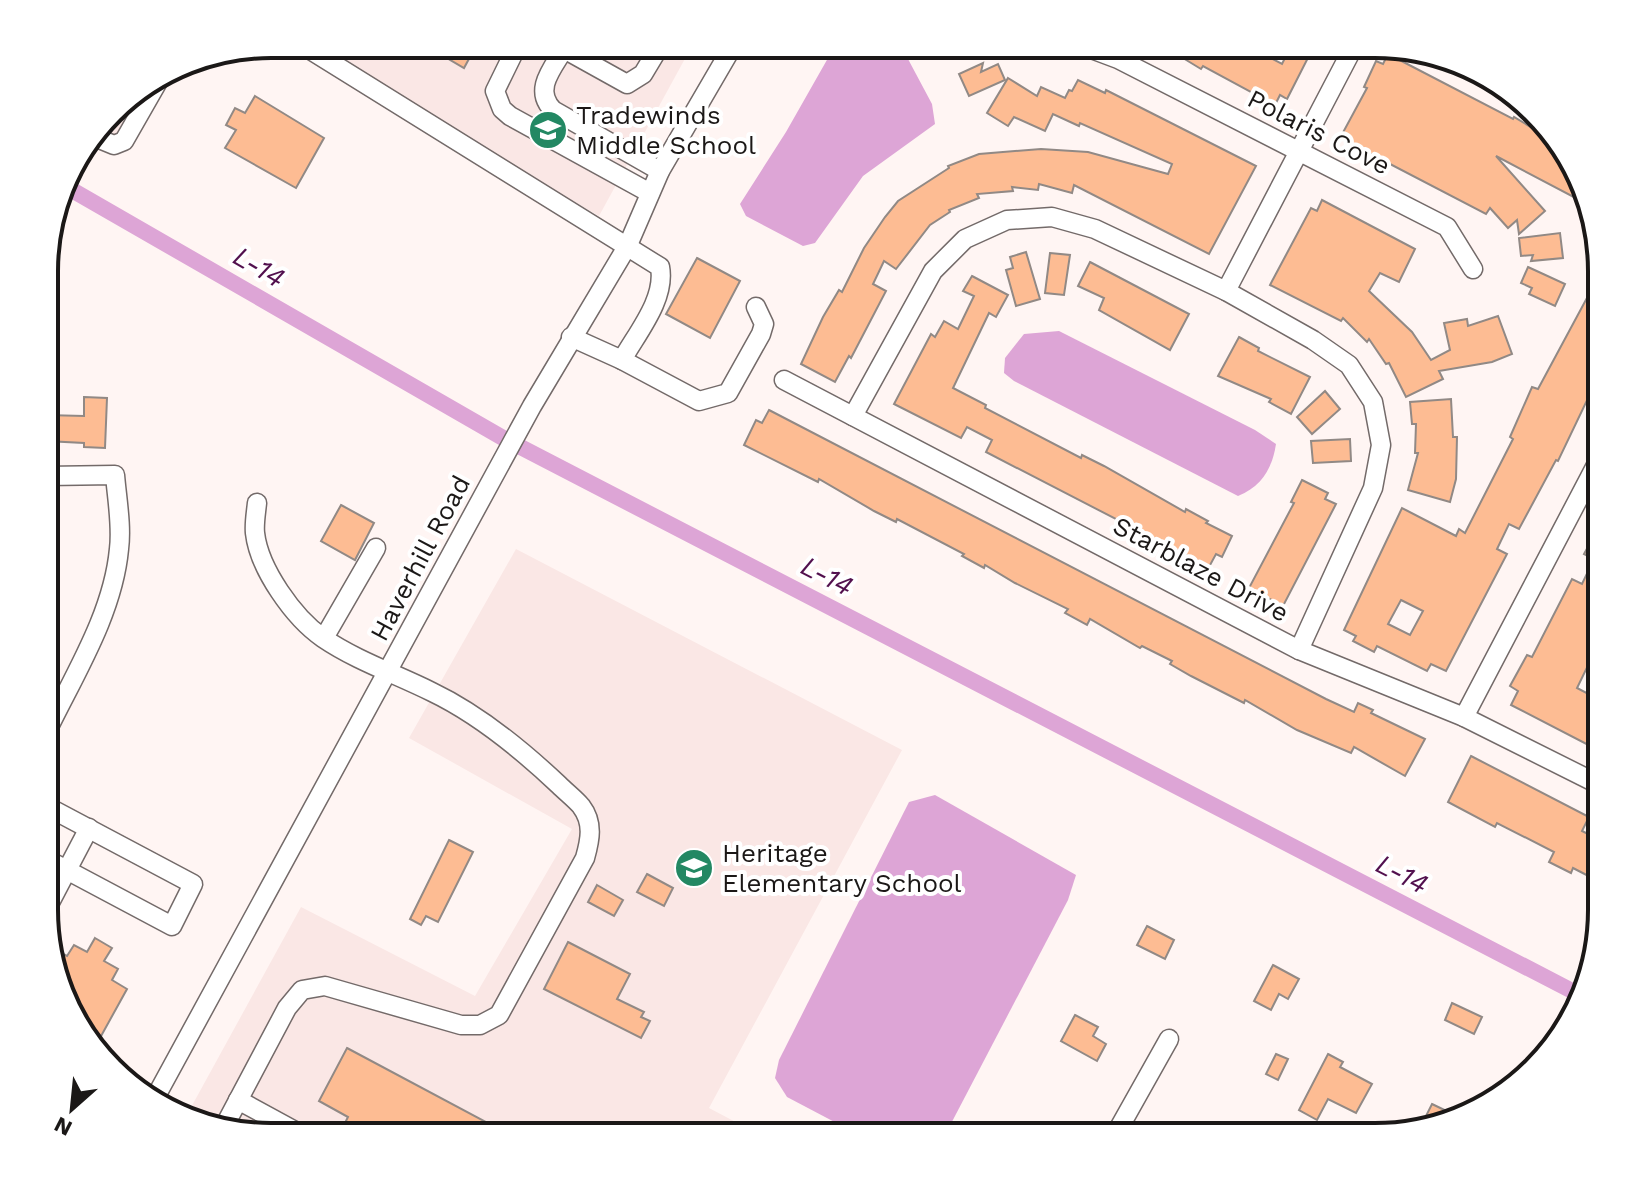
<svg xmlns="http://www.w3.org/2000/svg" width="1646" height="1181" font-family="'Work Sans',sans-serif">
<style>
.built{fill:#fae7e5}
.water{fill:#dda5d6}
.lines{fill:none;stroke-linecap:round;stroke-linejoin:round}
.canal{stroke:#dda5d6;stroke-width:16}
.building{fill:#fdbc93;stroke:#918985;stroke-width:2;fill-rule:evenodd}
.minor-casing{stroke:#736a69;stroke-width:21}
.minor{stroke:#fff;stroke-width:18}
.labels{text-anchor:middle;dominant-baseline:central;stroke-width:8;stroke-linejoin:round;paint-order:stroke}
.poi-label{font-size:26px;fill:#1b1817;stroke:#fff;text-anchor:start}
.street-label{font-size:26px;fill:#1b1817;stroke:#fff}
.water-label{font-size:28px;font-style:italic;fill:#52104e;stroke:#fff}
.rim{fill:none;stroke:#1b1817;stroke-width:4}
</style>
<rect width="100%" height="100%" fill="#fff5f3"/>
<g class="built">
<polygon points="301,44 693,44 599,216"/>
<polygon points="153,82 117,139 98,128 122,100"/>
<polygon points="516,549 902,750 709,1108 764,1137 257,1137 189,1111 301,907 475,996 572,829 409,738"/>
</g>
<g class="water">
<polygon points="836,44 910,44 908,59 932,104 935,124 863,176 815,243 803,246 746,216 740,204 786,132"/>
<path d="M1059,331L1255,430L1276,444C1272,469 1262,486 1238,496L1014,381L1004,373L1005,358L1024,334Z"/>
<polygon points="935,795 1076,875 1068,900 944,1137 863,1137 787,1097 775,1078 779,1060 909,802"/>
</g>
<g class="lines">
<polyline class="canal" points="65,186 503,438 1576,993"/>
</g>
<g class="building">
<polygon points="423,44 477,44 464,68"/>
<polygon points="1160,44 1244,44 1282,64 1292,44 1315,44 1287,99 1280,95 1275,105 1203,66 1201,69"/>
<polygon points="1388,54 1513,119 1514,117 1554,141 1578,170 1587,204 1496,156 1545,211 1519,234 1517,220 1508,228 1490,208 1486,214 1340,138 1367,88 1364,87 1376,61 1383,64"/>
<polygon points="983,63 981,72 998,64 1005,80 969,96 959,74"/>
<polygon points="1008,78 1037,96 1041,87 1065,98 1069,90 1072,91 1078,80 1105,93 1106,90 1256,166 1209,254 1074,185 1072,193 1039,184 1038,190 1012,187 1013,191 977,194 979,198 949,210 950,212 930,225 896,269 884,261 873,284 886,291 851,358 849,356 835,382 801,364 823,317 839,290 842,292 864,248 885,217 898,201 949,168 948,166 979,154 1041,149 1088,152 1168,174 1172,164 1080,123 1079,126 1053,114 1045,131 1014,117 1008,126 987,113"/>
<polygon points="255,96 324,138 296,188 225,148 236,130 226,125 235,108 245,113"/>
<polygon points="1322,200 1415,249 1399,282 1380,273 1369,291 1412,332 1431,360 1450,350 1444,323 1467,319 1468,326 1498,316 1512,354 1492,362 1439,371 1443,379 1406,397 1389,363 1386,364 1369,339 1367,342 1343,318 1341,321 1270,285 1311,208 1317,211"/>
<polygon points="1560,233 1563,258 1531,261 1533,255 1521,256 1519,238"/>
<polygon points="1026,252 1040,299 1016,306 1006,270 1013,268 1010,257"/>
<polygon points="1050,253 1070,255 1064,295 1045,293"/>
<polygon points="697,258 740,281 710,338 666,314"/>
<polygon points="1090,262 1189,314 1170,350 1099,310 1104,298 1078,286"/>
<polygon points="1528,267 1565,284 1555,306 1529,294 1532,288 1521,283"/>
<path d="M1602,270V369L1558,461L1556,460L1519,529L1509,524L1497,549L1507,554L1446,671L1431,664L1427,671L1377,646L1374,652L1353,641L1356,636L1344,630L1402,508L1456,536L1459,529L1465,533L1513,439L1510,437L1532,387L1538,389ZM1401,600L1423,611L1410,635L1388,624Z"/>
<polygon points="972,276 1008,295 996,317 989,313 953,388 986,405 985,408 1081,458 1082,455 1104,466 1185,512 1186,509 1208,521 1206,523 1232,536 1222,557 1216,554 1209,567 986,452 992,440 967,427 961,438 894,404 931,334 935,337 944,321 958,329 974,296 963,291"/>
<polygon points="1239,337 1259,348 1258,351 1310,377 1291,414 1269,402 1271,399 1218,376"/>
<polygon points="1325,391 1340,409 1312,434 1297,417"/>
<polygon points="84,397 107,398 105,448 84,447 84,443 46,441 46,415 84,416"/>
<polygon points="1451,399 1453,437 1457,437 1456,479 1450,502 1408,490 1418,453 1415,453 1416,424 1412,424 1410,402"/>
<polygon points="769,410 1326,699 1354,712 1358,703 1373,710 1371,713 1425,739 1405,776 1354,747 1351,753 1297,730 1245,700 1244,703 1191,676 1170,664 1172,661 1142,646 1140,648 1090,619 1087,625 1065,613 1068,609 1015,583 985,565 984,568 962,556 964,554 897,519 896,522 874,511 819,479 818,482 744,445 756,420 762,423"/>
<polygon points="1350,439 1351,461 1313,463 1311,441"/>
<polygon points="1302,480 1328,493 1325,499 1336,504 1283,606 1249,588 1294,503 1291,502"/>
<polygon points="341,505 374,523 355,560 321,541"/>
<polygon points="1602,521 1602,624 1591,644 1597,647 1577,688 1602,701 1602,752 1511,705 1518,691 1510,686 1527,655 1532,657 1572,579 1582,584 1594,559 1584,554"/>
<polygon points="1471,756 1589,817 1582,831 1602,841 1602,883 1573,868 1571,873 1549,862 1554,852 1497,823 1495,827 1448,802"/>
<polygon points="449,840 473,852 438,922 426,916 421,925 410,919"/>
<polygon points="647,874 673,888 664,906 637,892"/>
<polygon points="597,885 623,900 614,916 588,902"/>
<polygon points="1147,926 1174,940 1165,959 1137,945"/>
<polygon points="95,938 112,948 104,961 118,969 112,980 127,989 95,1047 74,1023 48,946 67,956 74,945 87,952"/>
<polygon points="568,942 630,974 617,999 644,1012 641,1017 650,1021 641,1038 544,989"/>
<polygon points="1273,965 1299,979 1288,999 1279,994 1271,1010 1254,1001"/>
<polygon points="1452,1003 1482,1017 1474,1034 1445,1020"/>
<polygon points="1075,1015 1098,1027 1093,1036 1106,1044 1097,1061 1061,1041"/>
<polygon points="347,1048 514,1137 338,1137 348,1117 319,1101"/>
<polygon points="1276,1054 1288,1059 1278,1080 1266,1074"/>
<polygon points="1328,1054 1343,1062 1340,1067 1372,1084 1356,1113 1328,1099 1317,1120 1299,1110"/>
<polygon points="1432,1104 1459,1117 1421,1126"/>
</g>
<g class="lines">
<defs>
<g id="minor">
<path d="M301,44L660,267C666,299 637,333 622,360"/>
<polyline points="518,44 495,91 502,109 510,116 650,193"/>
<polyline points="555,44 627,84 643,74 661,44"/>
<polyline points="1078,44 1118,59 1447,227 1473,269"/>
<path d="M564,49C552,69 533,90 553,110L660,171"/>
<polyline points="92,136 114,145 124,141 160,78"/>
<polyline points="1226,291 1355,44"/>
<polyline points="571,337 622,360 699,401 728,393 761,334 764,324 756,307"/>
<polyline points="784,380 1299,650 1464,717 1602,786"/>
<polyline points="853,416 933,271 965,239 1007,220 1052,217 1095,229 1226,291 1313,340 1349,365 1373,402 1381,445 1373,488 1299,650"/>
<polyline points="324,638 376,548"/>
<polyline points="1464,717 1602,454"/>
<path d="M46,733C74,675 113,614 119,549C122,526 117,499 115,475L46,476"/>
<polyline points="46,859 172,926 193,884 46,806"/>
<polyline points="46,910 89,828"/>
<polyline points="155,1098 532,406 628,245 660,171 734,44"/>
<polyline points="238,1100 304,1136"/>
<path d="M225,1125L287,1008L302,990L325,986L461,1025H480L499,1015L585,858C590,840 594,823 581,806C575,799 566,792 559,785C523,751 478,714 432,692C396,674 357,661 323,638C294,618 259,569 255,533C254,524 256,513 257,503"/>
<polyline points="1114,1137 1169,1039"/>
</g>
</defs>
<use href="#minor" class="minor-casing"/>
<use href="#minor" class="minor"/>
</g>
<defs>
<symbol id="school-disc" viewBox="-11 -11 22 22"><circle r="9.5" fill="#238863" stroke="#fff"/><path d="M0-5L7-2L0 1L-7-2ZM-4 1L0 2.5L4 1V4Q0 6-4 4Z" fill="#fff"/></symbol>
</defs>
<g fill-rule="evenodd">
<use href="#school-disc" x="526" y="108" width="44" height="44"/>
<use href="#school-disc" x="672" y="846" width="44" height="44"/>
</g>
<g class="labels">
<g class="poi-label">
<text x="576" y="115">Tradewinds<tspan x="576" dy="30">Middle School</tspan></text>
<text x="722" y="853">Heritage<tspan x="722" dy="30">Elementary School</tspan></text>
</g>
<g class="street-label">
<text transform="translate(1319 132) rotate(27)">Polaris Cove</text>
<text transform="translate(420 558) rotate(-62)">Haverhill Road</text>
<text transform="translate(1201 569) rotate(28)">Starblaze Drive</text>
</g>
<g class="water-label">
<text transform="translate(259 267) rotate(30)">L-14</text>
<text transform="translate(827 576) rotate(27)">L-14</text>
<text transform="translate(1402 874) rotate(27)">L-14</text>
</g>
</g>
<path d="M0 0H1646V1181H0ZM271 58H1375A213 213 0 0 1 1588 271V910A213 213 0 0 1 1375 1123H271A213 213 0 0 1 58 910V271A213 213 0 0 1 271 58Z" fill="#fff" fill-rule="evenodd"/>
<path class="rim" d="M271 58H1375A213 213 0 0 1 1588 271V910A213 213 0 0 1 1375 1123H271A213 213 0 0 1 58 910V271A213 213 0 0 1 271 58Z"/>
<g transform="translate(72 1109) rotate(207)" stroke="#ffffff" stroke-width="6" paint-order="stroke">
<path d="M0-6L14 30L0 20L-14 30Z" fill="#1b1817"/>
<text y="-12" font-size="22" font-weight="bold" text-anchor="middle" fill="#1b1817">N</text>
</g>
</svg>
